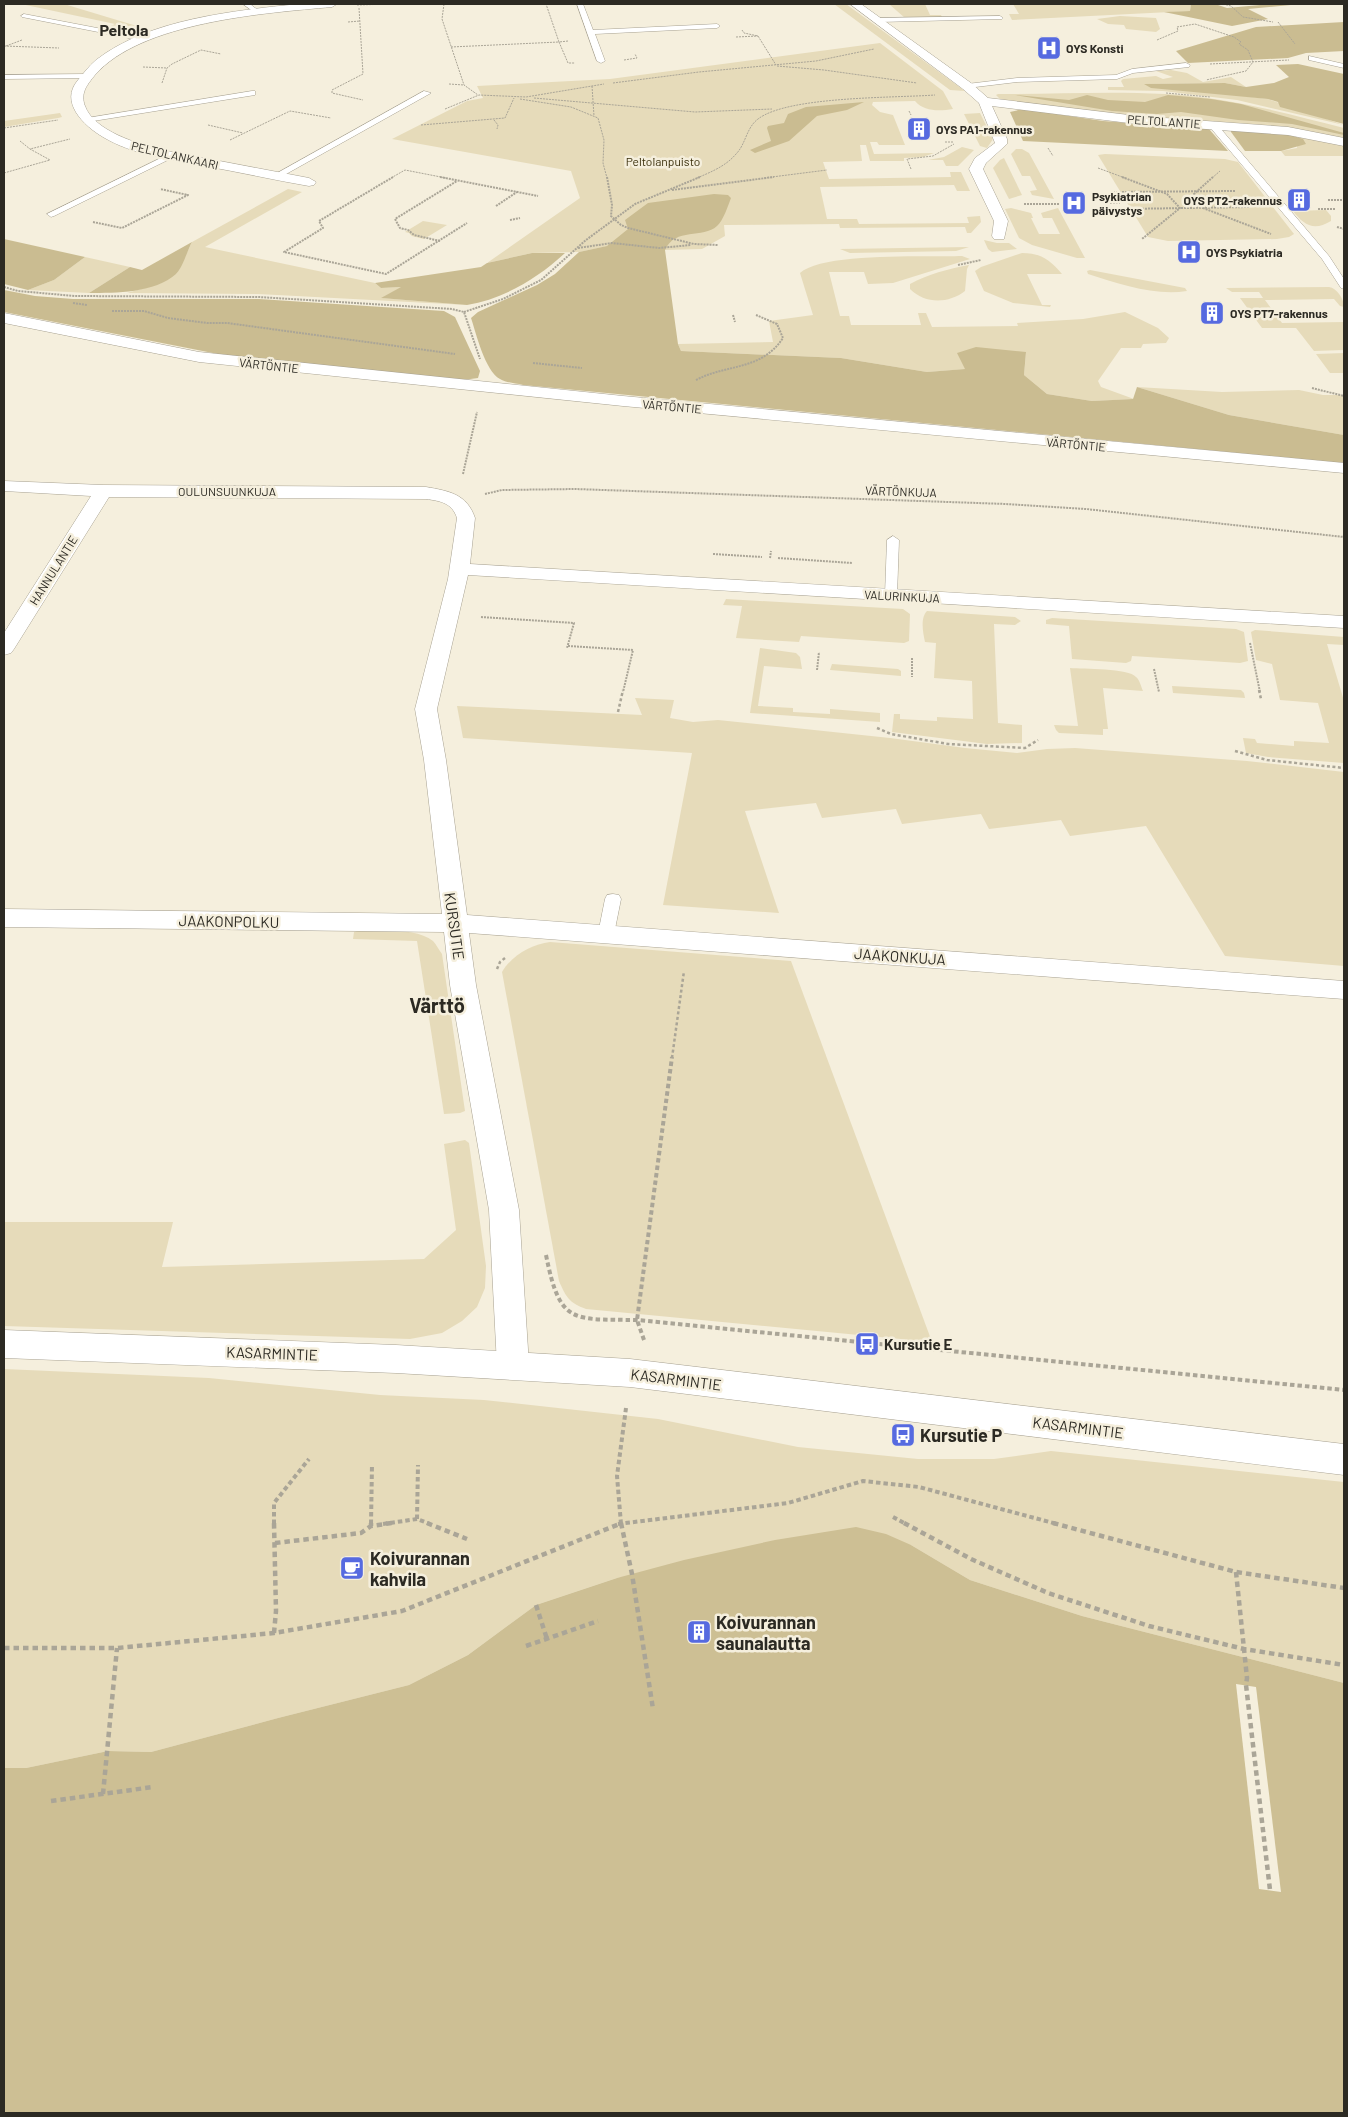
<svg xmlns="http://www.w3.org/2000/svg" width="1348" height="2117" font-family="Barlow,sans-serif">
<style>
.green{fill:#e6dbba}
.forest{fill:#cabc91}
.water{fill:#cdbf94}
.pier{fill:#f5efdd}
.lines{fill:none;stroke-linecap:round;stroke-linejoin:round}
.lane-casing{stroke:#a8a292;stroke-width:1}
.street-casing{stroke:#a8a292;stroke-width:1}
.secondary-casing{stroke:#a8a292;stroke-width:1}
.path-far4{stroke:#aaa597;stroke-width:1;stroke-dasharray:2 1;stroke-linecap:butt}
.path-far3{stroke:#aaa597;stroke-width:2;stroke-dasharray:2 1;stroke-linecap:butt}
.path-far2{stroke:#aaa597;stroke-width:2.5;stroke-dasharray:3 2.5;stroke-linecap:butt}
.path-far1{stroke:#aaa597;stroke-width:4;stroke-dasharray:4.5 3;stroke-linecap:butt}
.path{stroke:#aaa597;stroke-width:4.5;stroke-dasharray:5.5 4;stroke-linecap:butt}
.lane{fill:#fff;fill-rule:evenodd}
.street{fill:#fff;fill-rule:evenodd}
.secondary{fill:#fff;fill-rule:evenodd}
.labels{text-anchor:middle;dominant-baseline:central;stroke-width:5;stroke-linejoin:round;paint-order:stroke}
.far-poi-label{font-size:12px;font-weight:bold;fill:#2c2a23;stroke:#f5efdd;text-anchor:start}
.far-street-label{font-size:12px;fill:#2c2a23;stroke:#f5efdd}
.far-park-label{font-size:12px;fill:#392e0a;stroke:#f5efdd}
.street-label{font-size:15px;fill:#2c2a23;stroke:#f5efdd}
.poi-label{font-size:15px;font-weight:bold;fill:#2c2a23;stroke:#f5efdd;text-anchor:start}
.far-district-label{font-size:16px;font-weight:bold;fill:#2c2a23;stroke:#f5efdd}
.near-poi-label{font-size:18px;font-weight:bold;fill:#2c2a23;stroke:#f5efdd;text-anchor:start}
.district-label{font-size:20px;font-weight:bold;fill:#2c2a23;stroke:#f5efdd}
</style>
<rect width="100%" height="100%" fill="#f5efdd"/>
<g class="green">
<polygon points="21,4 64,4 150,30 136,35 104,29 115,24"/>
<polygon points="834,4 846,4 965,91 950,90"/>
<polygon points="889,4 925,4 930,15 941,15 942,17 905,18"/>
<polygon points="1013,4 1191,4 1190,11 1012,20 1009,14 1019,14"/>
<polygon points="1120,16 1156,18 1160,29 1156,32 1126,29 1124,25 1108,24 1097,19"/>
<path d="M880,43L943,91L953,109C940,111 924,112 915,101L873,102L872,105L880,112L893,115L905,145H879L877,142H870L874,154L934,153L923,157L904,158V161H870L866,145H860L862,161L823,162L829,179L951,177L950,172H961L970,191H957L954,185L820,187L827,219H857L859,224L969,223L967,217L980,216L981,222L971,233H967L965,227L840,228L839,224L724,225L725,236L702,249L665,250L608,246L579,252L532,253L487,263L580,198L571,171L392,139L467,101L483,98L477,86L610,79Z"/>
<polygon points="1171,70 1187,73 1203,82 1231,77 1246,87 1225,83 1147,84 1268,99 1344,125 1237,100 1163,91 1108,90 1108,87 1124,87 1121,81 1123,79 1156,76 1163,79 1173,77 1156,71"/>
<path d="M998,94C1054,94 1110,91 1165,94C1227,97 1285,113 1344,128V139L1287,127L1138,117L1001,100L996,95Z"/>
<polygon points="60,113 62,117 58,118 4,127 4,121"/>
<polygon points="980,113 993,139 987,148 980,146 964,114"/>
<polygon points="1298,137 1307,137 1344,146 1344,156 1285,156 1281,151 1297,148"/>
<polygon points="962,147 974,150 958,166 946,166 943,160 928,160 944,157"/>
<polygon points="1016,149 1022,149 1029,153 1054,199 1032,195 1030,191 1037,190 1030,176 1022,176 1011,154"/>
<polygon points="1105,154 1225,159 1238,162 1294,234 1289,237 1277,239 1168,241 1148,237 1098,155"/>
<polygon points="1004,158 1022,195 1009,199 993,168 1000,160"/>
<polygon points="288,189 302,192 205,247 375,283 381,288 402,287 382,298 467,305 258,294 127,293 161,283 177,273 192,242"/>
<polygon points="1011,208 1031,213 1033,218 1031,218 1039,234 1060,234 1052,218 1043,218 1041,213 1058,208 1085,258 1077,258 1032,245 1019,238 1005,209"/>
<path d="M1326,210L1331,216V221C1313,232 1303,224 1293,211Z"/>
<polygon points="423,221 447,225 424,239 412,236 409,233 405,232"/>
<polygon points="984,240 997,243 1009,243 1017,249 992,252 988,249"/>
<polygon points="969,247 956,251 850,253 840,249"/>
<path d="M1022,253C1041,253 1050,260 1062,274H1027L1042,305H1051L1050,307L1013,303L984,291L975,271L981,267Z"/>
<path d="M962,256L970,259L893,283L868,284L864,272H829L840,316H849L851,325H921L918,313H926L932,327L1018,326L1017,323L1083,319L1125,312L1158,328L1169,338L1166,343L1143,344L1141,348H1121L1098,381L1101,387L1134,399L1092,401L1047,394L1024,375L1026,353L966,369L927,372L841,358L681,351L678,344L773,342L769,321L813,315L800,273C822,252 929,257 962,256Z"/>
<polygon points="85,257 130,267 89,293 28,290 54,280"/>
<path d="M969,265L967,269L965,291C948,304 925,304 910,289V284C928,274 948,269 969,265Z"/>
<path d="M1090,270L1185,288L1187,291C1154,296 1120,284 1088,274L1087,271Z"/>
<path d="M1329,287C1337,288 1344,299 1344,307L1340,306L1334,299L1265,300L1282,323L1344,322V350L1314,351L1296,328H1262L1240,298H1263L1259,292H1232L1226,288Z"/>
<polygon points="1344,353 1344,373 1330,373 1316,354"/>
<polygon points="1137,387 1222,392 1299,390 1323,395 1344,395 1344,435 1229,415"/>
<polygon points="726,599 903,609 910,614 909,641 904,643 801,636 799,642 736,638 742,606 723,605"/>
<path d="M927,611L1015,617L1021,621L1015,625L994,624L998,723L1022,725V743L987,744L892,732L894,714H900V719L937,721V717L973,719L972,681L934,678L936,643L925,642C923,633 920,618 927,611Z"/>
<polygon points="1052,618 1236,629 1244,632 1248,661 1240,663 1132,656 1131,661 1126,663 1072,659 1069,626 1046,624 1046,620"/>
<polygon points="1255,630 1344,637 1344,645 1327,644 1344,701 1344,763 1268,757 1246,753 1243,738 1255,739 1257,743 1294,746 1294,741 1329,743 1318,703 1280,700 1272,664 1256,660 1251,632"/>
<polygon points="760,648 796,653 800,657 802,669 764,666 758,706 793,708 793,712 830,714 830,709 880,713 880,722 750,713"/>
<polygon points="832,664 898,669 901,671 901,676 830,670"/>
<path d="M1070,668C1083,669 1129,668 1136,677C1140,680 1141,687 1143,691L1103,688L1108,729H1103V735L1059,733L1056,730L1054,725L1078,726Z"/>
<polygon points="1172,686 1241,690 1244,693 1245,698 1173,693"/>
<polygon points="635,698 674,700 670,718 693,722 718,720 890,738 965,748 1017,753 1047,749 1075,748 1247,761 1344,772 1344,966 1225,956 1146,826 1070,836 1061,820 989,829 981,814 902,824 896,809 822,818 816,803 745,811 779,913 663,905 692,753 463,738 457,706 642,715"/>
<path d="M357,931C378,931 416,927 433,941C436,944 439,950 442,954L465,1111L460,1113L444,1114L417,941L353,939L354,932Z"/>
<path d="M550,942L791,961L932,1342L586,1309C569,1303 566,1297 559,1281L502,972C511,956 532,944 550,942Z"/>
<polygon points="465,1140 469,1143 486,1266 485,1288 477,1307 462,1321 442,1333 410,1339 4,1326 4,1222 173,1222 162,1267 424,1259 456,1230 444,1144"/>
<polygon points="4,1369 209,1378 380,1395 484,1400 658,1419 798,1447 918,1459 994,1459 1051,1451 1344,1482 1344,1683 1082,1616 970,1580 911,1545 617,1578 536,1605 468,1655 409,1685 278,1718 151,1752 108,1751 26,1768 4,1768"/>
</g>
<g class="forest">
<polygon points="1191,4 1215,4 1227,8 1271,4 1301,4 1248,9 1268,19 1232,26 1164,12 1190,11"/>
<polygon points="1344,22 1344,51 1306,53 1288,58 1188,63 1176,51 1256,27"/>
<polygon points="1298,64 1344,74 1344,124 1280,107 1278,102 1268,99 1151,88 1144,84 1225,83 1246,87 1274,83 1289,77 1276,65"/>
<polygon points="1015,95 1069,100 1087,95 1108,100 1145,102 1168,95 1211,99 1241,104 1344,133 1344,135 1292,124 1238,120 1181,112 1157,114 1112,111"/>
<polygon points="864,102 847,110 817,116 789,141 755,153 750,150 771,141 767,128 768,126 784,123 788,114 806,107"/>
<polygon points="1023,109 1103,121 1209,129 1228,151 1023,141 1010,112"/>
<polygon points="1231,129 1284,133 1303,139 1306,144 1281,151 1245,151 1231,132"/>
<path d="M714,194L728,195L731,198C728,206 723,221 717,226C703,239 675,227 665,250L678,344L681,351L841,358L927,372L965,369L957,353L976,347L1026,352L1024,375L1047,394L1092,401L1133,399L1137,387L1229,415L1344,435V463L523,385C515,383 507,383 500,379C485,371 476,333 471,318L478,312L537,285L555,274L579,252L607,246L628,229L625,220L648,203Z"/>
<polygon points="4,239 85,257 54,280 28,290 4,284"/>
<path d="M192,242C187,251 183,267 176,274C155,293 116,293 89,293L130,267L142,270Z"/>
<path d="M532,253H565C538,278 504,299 467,305L381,298L401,287L381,288L375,283L481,267L487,263Z"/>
<polygon points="4,290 35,296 73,299 259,299 444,311 455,317 480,371 478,378 463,380 218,354 4,312"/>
</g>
<polygon class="water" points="856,1527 886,1534 911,1545 970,1580 1082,1616 1344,1683 1344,2113 4,2113 4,1768 26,1768 108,1751 151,1752 278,1718 409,1685 468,1655 536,1605 617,1578 684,1560 775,1540"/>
<polygon class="pier" points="1236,1684 1256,1687 1281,1892 1259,1889"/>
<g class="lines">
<defs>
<g id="lane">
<polygon points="243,4 250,4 259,11 254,12"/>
<polygon points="577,4 583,4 593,30 717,24 720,26 717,28 595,34 605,61 601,63 597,61"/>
<polygon points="24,14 144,37 148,39 144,41 22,17 21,16"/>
<polygon points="1000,16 1003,18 1002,19 878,22 875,20 878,18"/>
<polygon points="1309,56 1344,64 1344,68 1309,60"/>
<polygon points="1186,63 1190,65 1189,67 1133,73 1117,79 1017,82 967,88 963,86 967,84 1017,78 1116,75 1132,69"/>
<polygon points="85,74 88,74 88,78 4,79 4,75"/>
<polygon points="252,91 255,91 255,95 87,122 83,120 87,118"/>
<polygon points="424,91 431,93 279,178 272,176"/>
<polygon points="1209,122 1215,122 1329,256 1344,279 1344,289 1341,288 1322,259 1209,126"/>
<polygon points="169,154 176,156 54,216 51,217 47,214"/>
<polygon points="893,536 899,540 897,595 891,599 885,595 887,540"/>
<polygon points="613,894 619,895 621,899 614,934 612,938 606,940 600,938 598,934 605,899 607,895"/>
</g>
<g id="street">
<path d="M298,4H337L332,7C265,13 141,22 95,75C87,85 80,93 85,106C94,131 138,144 162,150L309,178L316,182L314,185L309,186C274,180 239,172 205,166C170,159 133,155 103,137C84,126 59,102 78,80C83,74 89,66 96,60C149,19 233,11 298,4Z"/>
<polygon points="850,4 861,4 971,83 988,98 1137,116 1288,127 1344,138 1344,146 1288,135 1137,124 992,106 1007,139 1007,144 986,163 983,169 1008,221 1004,239 994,239 992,236 994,221 969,169 975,158 995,143 979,103 963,89"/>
<polygon points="4,313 199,352 623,396 1344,463 1344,473 623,406 199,362 4,323"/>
<path d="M4,481L103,485L426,487C449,491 467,494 475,518L470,564L1344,616V628L468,575L437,709L446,760L467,915L1344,981V999L469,933L476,985L519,1210L529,1365L524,1375L513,1379L502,1375L497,1365L489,1210L450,985L444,932L4,927V909L442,914L424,760L415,709L448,579L457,518C452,503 441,501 426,499L109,497L14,649L11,653L4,655V633L91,496L4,491Z"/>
</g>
<polygon id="secondary" points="4,1330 396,1345 630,1359 1344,1444 1344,1475 630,1387 396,1373 4,1358"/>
</defs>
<use href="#lane" class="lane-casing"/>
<use href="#street" class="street-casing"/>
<use href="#secondary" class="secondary-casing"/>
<g class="path-far4">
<polyline points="408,4 454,4"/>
<polyline points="444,4 442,19 464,85 478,95"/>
<polyline points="1223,4 1231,6 1243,17 1273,22"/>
<polyline points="357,5 390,4"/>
<polyline points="359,8 363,74 332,90 332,93 363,100"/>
<polyline points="348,22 360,21"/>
<polyline points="1278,22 1295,44"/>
<polyline points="742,30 744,33 758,36 776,65"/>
<polyline points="736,37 758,36"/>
<polyline points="1157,40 1178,31 1177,27 1195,24 1234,37 1241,42 1239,44 1248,50 1253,62 1246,71 1206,80"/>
<polyline points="568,41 559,42 568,63 575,63"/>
<polyline points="4,46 59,48"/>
<polyline points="6,46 22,40"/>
<polyline points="451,47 559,42 546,4"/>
<polyline points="624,60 637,58 635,54"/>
<polyline points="1210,64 1289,60"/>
<polyline points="777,66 824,70 917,83"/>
<polyline points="143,67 167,68"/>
<polyline points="162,83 167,68 172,64 201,50 221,54"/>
<polyline points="613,83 699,72 816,61 874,49"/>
<polyline points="449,84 464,85"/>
<polyline points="592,86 594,116"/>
<polyline points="1166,93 1210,97"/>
<polyline points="534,98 695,112 772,109"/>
<polyline points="520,99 571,107 598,118 604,140 603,163 607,178"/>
<polyline points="445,109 479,95 526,97 604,84"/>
<polyline points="909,111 911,115"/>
<polyline points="494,120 498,125 497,129"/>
<polyline points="208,125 243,133"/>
<polyline points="421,125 505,118 514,98"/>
<polyline points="4,128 58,120"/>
<polyline points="230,140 290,111 331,118"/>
<polyline points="20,141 30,149"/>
<polyline points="945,142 954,142"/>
<polyline points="1048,148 1053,156"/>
<polyline points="1098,168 1125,178"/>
<polyline points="911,169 907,159 933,156 954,144"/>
<polyline points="4,173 50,160 30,149 70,139"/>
<polyline points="391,178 405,170 446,178"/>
<path d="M697,178C711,172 726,166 736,154C746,144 746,128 758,119C788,96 894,98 935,95"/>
<polyline points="764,178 827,170"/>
<polyline points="1212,178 1220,171"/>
</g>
<g class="path-far3">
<polyline points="393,177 319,221 323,228 284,252 386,274 467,223"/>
<polyline points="440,177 538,196"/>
<polyline points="607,177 612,205 611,216 621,225 628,228 694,244 718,245"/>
<polyline points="1122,177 1167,194 1180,208 1142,239"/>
<polyline points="1213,177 1194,194 1203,208 1271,234"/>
<polyline points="672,190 774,177"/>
<polyline points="1113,192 1236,191"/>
<polyline points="1328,200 1344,200"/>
<polyline points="1110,203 1120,203"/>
<polyline points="1024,204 1060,204"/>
<polyline points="496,206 517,192"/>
<polyline points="1124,209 1250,207"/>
<polyline points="1318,209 1335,209"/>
<polyline points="510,220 520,218"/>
<polyline points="93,222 122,228 188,195 160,189"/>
<polyline points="1337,227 1344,229"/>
<polyline points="440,241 414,235 408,230 400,228 395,219 457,181"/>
<polyline points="578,248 612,243 659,248 691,245"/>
<polyline points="958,265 981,260"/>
<polyline points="4,287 18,291 75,296 259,297 452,309 464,312 480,359"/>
<polyline points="73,303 87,305"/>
<polyline points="112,311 144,311 168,318 207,323 227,323 455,354"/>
<polyline points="464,312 503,299 541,280 586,240 635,204 700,177"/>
<polyline points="733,315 735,322"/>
<polyline points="533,363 582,368"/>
<path d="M696,380C726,364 761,371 783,338L777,324L756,315"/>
<polyline points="1312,388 1344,396"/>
<polyline points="463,474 477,412"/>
<polyline points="485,494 502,490 575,489 1006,504 1086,509 1344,537"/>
<polyline points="713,554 762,557"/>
<polyline points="770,558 771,551"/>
<polyline points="778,558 852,563"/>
<polyline points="481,617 574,623 567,648"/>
<polyline points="1250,643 1260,692"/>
<polyline points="568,646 633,650 623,692"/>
<polyline points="912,658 912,677"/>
<polyline points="1154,669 1159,692"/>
<polyline points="817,670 819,652"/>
</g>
<g class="path-far2">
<polyline points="1259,690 1261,699"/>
<polyline points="618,712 623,690"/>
<polyline points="877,728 891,734 948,744 1025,748 1038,740"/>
<polyline points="1235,751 1267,760 1344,768"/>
<polyline points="497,969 500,962 505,958"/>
<polyline points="672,1058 684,971"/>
</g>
<g class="path-far1">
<path d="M546,1255C560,1325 572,1319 637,1320L1344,1390"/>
<polyline points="644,1340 637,1320 672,1057"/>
<polyline points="893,1517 906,1524"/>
<polyline points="417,1519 418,1465"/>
<polyline points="274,1524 274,1503 309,1459"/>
<polyline points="371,1524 372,1464"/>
<polyline points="383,1524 417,1519 430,1524"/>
<polyline points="618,1524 788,1503 863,1481 919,1487 1057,1524"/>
<polyline points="621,1524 617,1476 626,1408"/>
</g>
<g class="path">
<polyline points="427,1523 467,1539"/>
<polyline points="621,1523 632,1574 653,1709"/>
<polyline points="904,1523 971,1559 1048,1593 1149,1626 1244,1649 1344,1665"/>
<polyline points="1053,1523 1236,1572 1344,1588"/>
<polyline points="371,1526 371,1523"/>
<polyline points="275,1543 361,1533 371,1526 392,1523"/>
<polyline points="1236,1572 1247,1678 1246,1685 1270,1890"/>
<polyline points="536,1605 547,1639"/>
<polyline points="274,1633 276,1611 274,1523"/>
<polyline points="526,1646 598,1621"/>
<polyline points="4,1648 117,1648 274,1633 402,1611 622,1523"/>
<polyline points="103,1794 117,1648"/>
<polyline points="51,1801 153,1787"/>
</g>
<use href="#lane" class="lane"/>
<use href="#street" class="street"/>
<use href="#secondary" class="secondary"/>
</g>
<defs>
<symbol id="hospital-square" viewBox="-11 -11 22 22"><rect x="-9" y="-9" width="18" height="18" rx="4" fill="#566ae0" stroke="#f5efdd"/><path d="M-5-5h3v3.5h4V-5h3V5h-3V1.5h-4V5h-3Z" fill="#fff"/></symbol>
<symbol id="building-square" viewBox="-11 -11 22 22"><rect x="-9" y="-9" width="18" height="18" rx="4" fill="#566ae0" stroke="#f5efdd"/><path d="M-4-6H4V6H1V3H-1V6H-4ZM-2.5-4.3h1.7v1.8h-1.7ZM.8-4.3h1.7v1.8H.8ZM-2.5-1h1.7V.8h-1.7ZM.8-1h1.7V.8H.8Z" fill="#fff"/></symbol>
<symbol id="bus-square" viewBox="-11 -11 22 22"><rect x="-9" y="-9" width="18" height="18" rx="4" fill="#566ae0" stroke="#f5efdd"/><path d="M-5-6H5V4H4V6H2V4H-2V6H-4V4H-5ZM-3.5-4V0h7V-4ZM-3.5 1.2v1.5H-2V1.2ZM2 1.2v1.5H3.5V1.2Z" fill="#fff"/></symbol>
<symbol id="cafe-square" viewBox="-11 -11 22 22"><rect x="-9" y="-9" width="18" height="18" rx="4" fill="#566ae0" stroke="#f5efdd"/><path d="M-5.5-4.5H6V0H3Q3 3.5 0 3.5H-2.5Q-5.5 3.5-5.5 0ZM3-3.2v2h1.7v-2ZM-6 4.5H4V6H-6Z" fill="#fff"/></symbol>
</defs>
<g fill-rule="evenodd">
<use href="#hospital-square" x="1035" y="34" width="28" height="28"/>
<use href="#building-square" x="905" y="115" width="28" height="28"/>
<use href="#building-square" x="1285" y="186" width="28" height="28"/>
<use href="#hospital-square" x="1060" y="189" width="28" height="28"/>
<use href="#hospital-square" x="1175" y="238" width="28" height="28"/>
<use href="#building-square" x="1198" y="299" width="28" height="28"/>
<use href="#bus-square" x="853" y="1330" width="28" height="28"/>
<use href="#bus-square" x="889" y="1421" width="28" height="28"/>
<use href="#cafe-square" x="338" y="1554" width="28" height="28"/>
<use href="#building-square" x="685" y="1618" width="28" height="28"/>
</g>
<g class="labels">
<g class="far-poi-label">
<text x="1066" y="48">OYS Konsti</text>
<text x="936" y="129">OYS PA1-rakennus</text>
<text x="1092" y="196">Psykiatrian<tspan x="1092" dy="14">päivystys</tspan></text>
<text x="1282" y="200" text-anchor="end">OYS PT2-rakennus</text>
<text x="1206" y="252">OYS Psykiatria</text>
<text x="1230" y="313">OYS PT7-rakennus</text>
</g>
<g class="far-street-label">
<text transform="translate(1164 121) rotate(4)">PELTOLANTIE</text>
<text transform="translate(175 155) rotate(13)">PELTOLANKAARI</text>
<text transform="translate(269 365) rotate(6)">VÄRTÖNTIE</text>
<text transform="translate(672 406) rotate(5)">VÄRTÖNTIE</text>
<text transform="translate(1076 444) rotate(5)">VÄRTÖNTIE</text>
<text x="227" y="491">OULUNSUUNKUJA</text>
<text transform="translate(901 491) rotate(2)">VÄRTÖNKUJA</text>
<text transform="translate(53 570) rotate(-58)">HANNULANTIE</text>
<text transform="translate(902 596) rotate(3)">VALURINKUJA</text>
</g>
<g class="far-park-label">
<text x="663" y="161">Peltolanpuisto</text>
</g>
<g class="street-label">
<text transform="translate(229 921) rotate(1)">JAAKONPOLKU</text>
<text transform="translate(455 926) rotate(82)">KURSUTIE</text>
<text transform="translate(900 956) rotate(4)">JAAKONKUJA</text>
<text transform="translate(272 1353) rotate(2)">KASARMINTIE</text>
<text transform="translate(676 1379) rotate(7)">KASARMINTIE</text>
<text transform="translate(1078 1427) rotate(7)">KASARMINTIE</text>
</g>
<g class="poi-label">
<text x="884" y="1344">Kursutie E</text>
</g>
<g class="far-district-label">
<text x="124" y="29">Peltola</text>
</g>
<g class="near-poi-label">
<text x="920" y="1435">Kursutie P</text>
<text x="370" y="1558">Koivurannan<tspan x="370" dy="21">kahvila</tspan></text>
<text x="716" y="1622">Koivurannan<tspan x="716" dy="21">saunalautta</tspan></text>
</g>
<g class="district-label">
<text x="437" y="1005">Värttö</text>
</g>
</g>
<rect width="1348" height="2117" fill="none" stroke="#2c2a23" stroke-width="10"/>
</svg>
